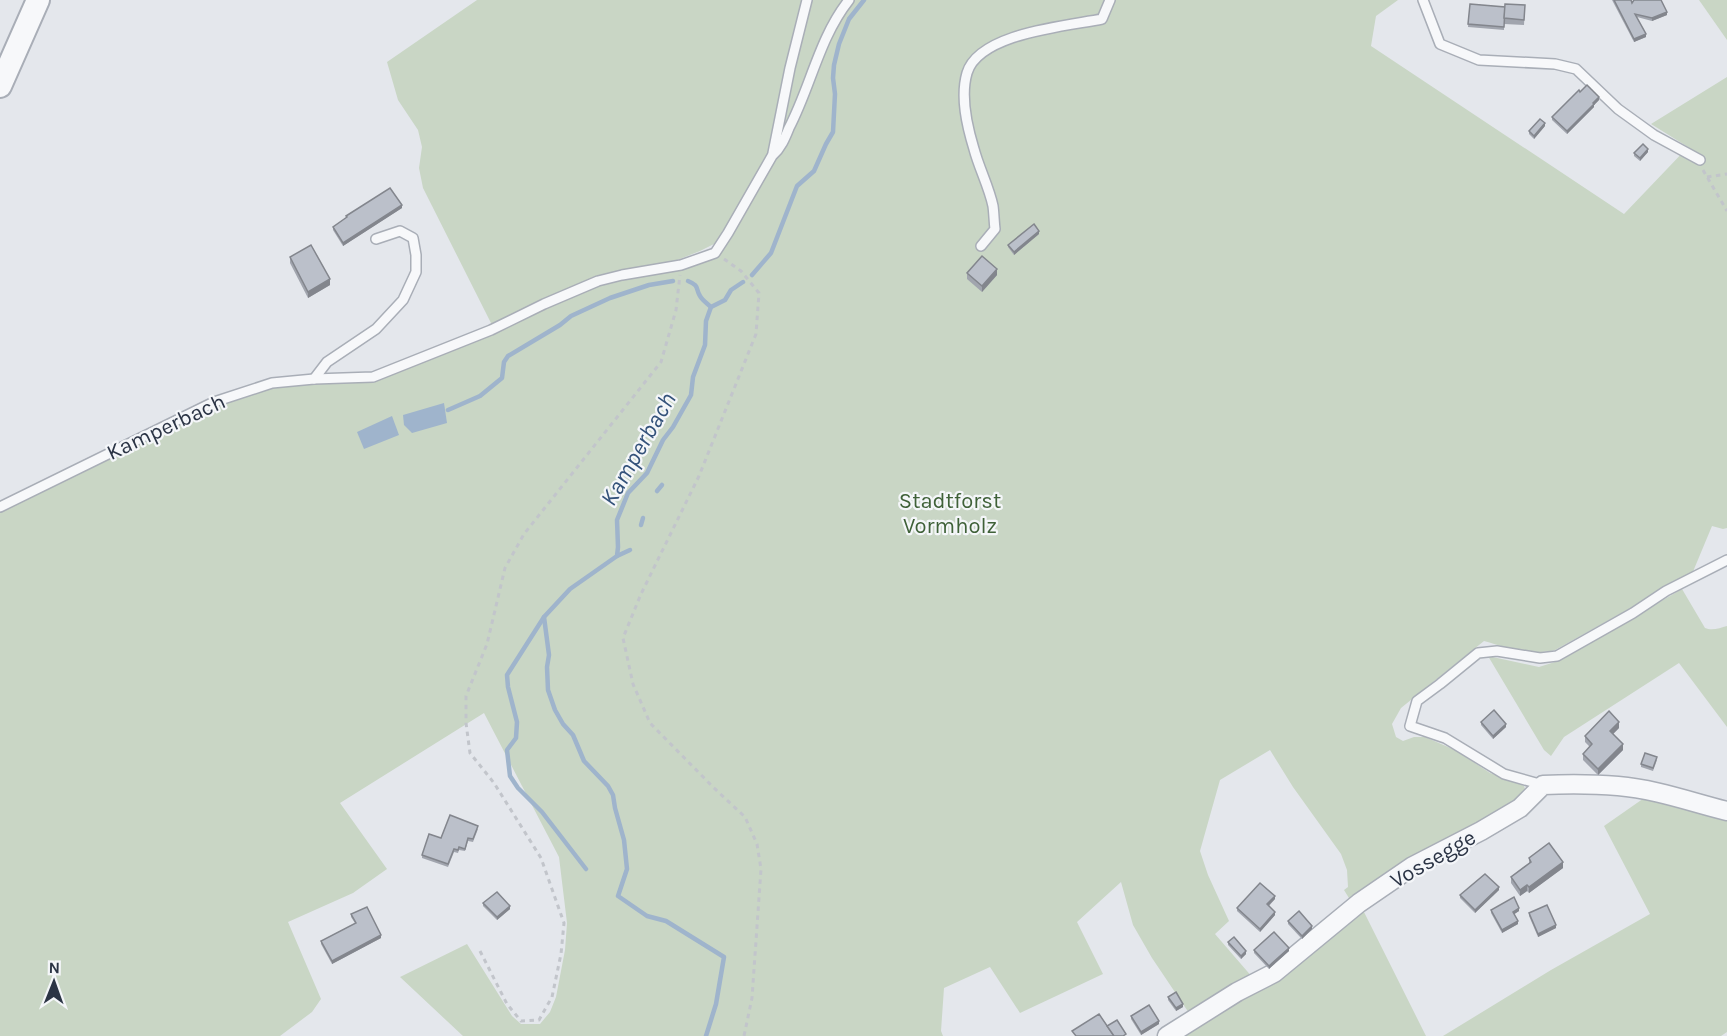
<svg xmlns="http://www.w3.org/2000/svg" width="1727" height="1036" font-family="Karla,sans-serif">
  <rect width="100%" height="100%" fill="#e4e7ec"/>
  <g fill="#c9d6c5">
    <path d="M477,0H1398L1376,16L1371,46L1624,214L1688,147L1651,124L1727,77V528L1723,529L1712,526L1692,574L1555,650C1530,656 1509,648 1484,641L1401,708L1392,724L1396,737L1403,741L1414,737H1425L1455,750L1490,773L1520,784L1524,786L1525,789L1521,801L1352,903L1344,890L1348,887L1347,870L1341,854L1293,787L1270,750L1220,780L1200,851L1208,875L1229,921L1215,934L1253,978L1191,1016L1152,958L1133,925L1121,882L1077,922L1103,974L1020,1013L990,967L944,988L941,1031L943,1036H463L400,977L467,944L512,1016L521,1024H540L550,1012L556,997L565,950L567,923L559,857L484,713L340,803L387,869L353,893L288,922L321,999L312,1012L280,1036H0V511L187,416L268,386L373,380L598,284L718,254L732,220L716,243L700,251L667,264L593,277L492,325L423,188L419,168L422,147L418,130L398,100L387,62Z"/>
    <polygon points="1699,0 1727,0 1727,40"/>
    <path d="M1682,589L1705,628C1712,631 1720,628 1727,626V727L1679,663L1564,737L1551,756L1544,750L1488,656L1539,667L1558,661Z"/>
    <polygon points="1647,796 1727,815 1727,1032 1721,1036 1443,1036 1551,970 1650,914 1604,826"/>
    <polygon points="1361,906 1426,1036 1176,1036"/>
  </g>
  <g fill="#9fb4cc">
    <polygon points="444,403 447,423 412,433 404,425 403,415"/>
    <polygon points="392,416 399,435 364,449 357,432"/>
  </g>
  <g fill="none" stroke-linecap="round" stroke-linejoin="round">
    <g stroke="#9fb4cc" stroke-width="4.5">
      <polyline points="752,275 771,253 797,186 814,171 826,144 833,132 835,94 833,78 834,65 839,44 849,19 864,0"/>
      <path d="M688,281C700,286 695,288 700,296C702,300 708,304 711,307"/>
      <polyline points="448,410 480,396 502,378 504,362 508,356 560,325 571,316 610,298 649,285 673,281"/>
      <polyline points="657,491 662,485"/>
      <polyline points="641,525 643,518"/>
      <polyline points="617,556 630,550"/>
      <polyline points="544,617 507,675 508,687 517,722 516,738 507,750 510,776 518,788 542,812 586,869"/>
      <polyline points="706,1036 716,1004 724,957 666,921 647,916 618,896 627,869 624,840 615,808 613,795 608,786 584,761 573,735 563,724 555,710 548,690 547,667 549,655 544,617 570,589 617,556 618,547 617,520 628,493 647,473 663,440 673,427 691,395 693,377 705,345 706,321 711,307 725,300 731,290 743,282"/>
    </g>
    <g stroke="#a9aeb7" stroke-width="12">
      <g id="service">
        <polyline points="1423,0 1440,44 1479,60 1555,64 1576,69 1618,109 1654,135 1700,160"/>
        <polyline points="773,153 790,68 807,0"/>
        <path d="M981,246L995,229C994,221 994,213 993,206C989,187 979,168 974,149C967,126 960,97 967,73C979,33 1067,26 1102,19L1110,0"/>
        <polyline points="314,379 327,362 376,329 403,300 416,272 416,255 413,238 400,231 376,239"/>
        <path d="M0,507L214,402L272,383L314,379L373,377L491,330L544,304L598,281L622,275L681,265L715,253L728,233L772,156C781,148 785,138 789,128C811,86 819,38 849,0"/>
        <polyline points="1543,785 1504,774 1445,738 1410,726 1417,701 1440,684 1478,653 1497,651 1540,658 1557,656 1633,613 1666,591 1727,560"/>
      </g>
    </g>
    <g stroke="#a9aeb7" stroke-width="21">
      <path id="minor" d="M1167,1036L1237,992L1274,973L1359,903L1413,866L1481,831L1520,808L1543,785C1568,784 1593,784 1618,786C1655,789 1691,802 1727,811"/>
    </g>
    <g stroke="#a9aeb7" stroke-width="26">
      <polyline id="tertiary" points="0,86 38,0"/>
    </g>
    <g stroke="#c2c5cb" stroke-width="3" stroke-dasharray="4.5 4.5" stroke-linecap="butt">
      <polyline points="1703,170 1727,211"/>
      <polyline points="1707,177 1727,174"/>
      <polyline points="724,259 741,271 759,293 756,334 699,476 641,594 623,638 633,684 650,723 713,787 745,817 757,844 761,869 752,998 744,1036"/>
      <polyline points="480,951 507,1004 521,1021 539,1020 552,997 561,954 564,923 541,858 494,783 470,753 466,723 466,696 487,644 505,568 524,534 661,362 676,310 680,275"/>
    </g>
    <use href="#service" stroke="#f7f8fa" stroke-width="9"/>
    <use href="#minor" stroke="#f7f8fa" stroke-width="18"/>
    <use href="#tertiary" stroke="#f7f8fa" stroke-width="22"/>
  </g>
  <g fill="#a1a5ae">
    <polygon points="1612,0 1631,0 1632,3 1667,15 1652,21 1637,17 1646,37 1634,42"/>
    <polygon points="1470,4 1505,7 1525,5 1524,25 1504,24 1504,23 1504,30 1468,27"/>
    <polygon points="1580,92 1599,100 1594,105 1594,107 1567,134 1552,120 1552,117"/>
    <polygon points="1545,126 1534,139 1529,134 1529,131"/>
    <polygon points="1648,152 1640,161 1634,156 1634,153"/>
    <polygon points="402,208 343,246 333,230 333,227 346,218 346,216"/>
    <polygon points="1039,234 1014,255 1008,247 1008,245"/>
    <polygon points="290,257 330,285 308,298 290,263"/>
    <polygon points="967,273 997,275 982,292 967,279"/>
    <polygon points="1481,722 1506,727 1493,739 1481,725"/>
    <polygon points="1619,728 1613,734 1623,750 1598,775 1583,760 1583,754 1590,747 1585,742 1585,736"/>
    <polygon points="1657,760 1653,771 1641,767 1641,764"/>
    <polygon points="478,829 473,842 468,841 465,851 459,850 458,853 454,852 448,867 422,858 422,855 441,838"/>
    <polygon points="1529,858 1563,868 1529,893 1527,891 1520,896 1511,883 1511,877 1529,863"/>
    <polygon points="1499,890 1475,913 1460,898 1460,895"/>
    <polygon points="1275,899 1269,906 1275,915 1260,932 1237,911 1237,908"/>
    <polygon points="483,903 510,909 497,920 483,906"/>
    <polygon points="1491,910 1519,911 1514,914 1518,924 1502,933 1491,913"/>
    <polygon points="1529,913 1556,928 1538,937 1529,916"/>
    <polygon points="351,914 381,938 332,964 321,944 321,941 355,923 351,917"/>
    <polygon points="1288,921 1312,929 1302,939 1288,924"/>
    <polygon points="1228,942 1246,954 1241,959 1228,945"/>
    <polygon points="1254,950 1289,951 1269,969 1254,953"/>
    <polygon points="1168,997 1183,1007 1176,1011 1168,1000"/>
    <polygon points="1131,1016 1159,1024 1141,1035 1131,1019"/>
  </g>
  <g fill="#83868d">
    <polygon points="1667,12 1667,15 1652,21 1652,18"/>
    <polygon points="1646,34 1646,37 1634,42 1634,39"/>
    <polygon points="1599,97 1599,100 1594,105 1594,107 1567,134 1567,131"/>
    <polygon points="1545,123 1545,126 1534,139 1534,136"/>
    <polygon points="1648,149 1648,152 1640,161 1640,158"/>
    <polygon points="402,205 402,208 343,246 343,243"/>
    <polygon points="1039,231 1039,234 1014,255 1014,252"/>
    <polygon points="997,269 997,275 982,292 982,286"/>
    <polygon points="330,279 330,285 308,298 308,292"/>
    <polygon points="1619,722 1619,728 1610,737 1610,731"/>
    <polygon points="1506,724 1506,727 1493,739 1493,736"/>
    <polygon points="1623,744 1623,750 1598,775 1598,769"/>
    <polygon points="1563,862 1563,868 1529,893 1529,887"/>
    <polygon points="1527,885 1527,891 1520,896 1520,890"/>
    <polygon points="1499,887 1499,890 1475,913 1475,910"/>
    <polygon points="1275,896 1275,899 1267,907 1267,904"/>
    <polygon points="510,906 510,909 497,920 497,917"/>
    <polygon points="1519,908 1519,911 1513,915 1513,912"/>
    <polygon points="1275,912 1275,915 1260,932 1260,929"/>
    <polygon points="1518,921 1518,924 1502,933 1502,930"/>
    <polygon points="1556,925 1556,928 1538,937 1538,934"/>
    <polygon points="1312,926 1312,929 1302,939 1302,936"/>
    <polygon points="381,935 381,938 332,964 332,961"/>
    <polygon points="1289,948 1289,951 1269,969 1269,966"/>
    <polygon points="1246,951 1246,954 1241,959 1241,956"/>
    <polygon points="1183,1004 1183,1007 1176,1011 1176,1008"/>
    <polygon points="1159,1021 1159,1024 1141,1035 1141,1032"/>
  </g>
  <g fill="#bbc0ca" stroke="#83868d" stroke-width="1.5">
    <polygon points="1614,0 1631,0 1632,3 1634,0 1661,0 1667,12 1652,18 1635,14 1646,34 1634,39"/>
    <polygon points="1470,4 1505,7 1504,27 1468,24"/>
    <polygon points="1505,4 1525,5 1524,20 1504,18"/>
    <polygon points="1587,85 1599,97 1593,103 1594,104 1567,131 1552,117 1579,90 1580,92"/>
    <polygon points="1540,119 1545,123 1534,136 1529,131"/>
    <polygon points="1643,144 1648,149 1640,158 1634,153"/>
    <polygon points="390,188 402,205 343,243 333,227 347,217 346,216"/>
    <polygon points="1034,224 1039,231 1014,252 1008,245"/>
    <polygon points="311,245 330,279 308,292 290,257"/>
    <polygon points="982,256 997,269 982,286 967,273"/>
    <polygon points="1494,710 1506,724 1493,736 1481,722"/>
    <polygon points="1609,711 1619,722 1610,731 1623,744 1598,769 1583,754 1592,744 1585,736"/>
    <polygon points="1645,753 1657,757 1653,768 1641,764"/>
    <polygon points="450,815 478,826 473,839 468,838 465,849 459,847 458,850 454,849 448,864 422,855 429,834 441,838"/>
    <polygon points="1549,843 1563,862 1529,887 1527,885 1520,890 1511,877 1531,862 1529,858"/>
    <polygon points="1485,874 1499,887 1475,910 1460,895"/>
    <polygon points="1260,883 1275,896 1267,904 1275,912 1260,929 1237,908"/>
    <polygon points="497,892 510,906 497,917 483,903"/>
    <polygon points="1514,897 1519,908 1513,912 1518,921 1502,930 1491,910"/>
    <polygon points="1547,905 1556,925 1538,934 1529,913"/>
    <polygon points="367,907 381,935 332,961 321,941 356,923 351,914"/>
    <polygon points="1299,911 1312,926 1302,936 1288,921"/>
    <polygon points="1274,932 1289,948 1269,966 1254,950"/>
    <polygon points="1234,937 1246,951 1241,956 1228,942"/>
    <polygon points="1176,992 1183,1004 1176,1008 1168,997"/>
    <polygon points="1149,1005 1159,1021 1141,1032 1131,1016"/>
    <polygon points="1099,1014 1114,1036 1076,1036 1072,1031"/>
    <polygon points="1117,1020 1126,1034 1123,1036 1114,1036 1107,1026"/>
  </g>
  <g text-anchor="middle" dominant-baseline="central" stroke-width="4.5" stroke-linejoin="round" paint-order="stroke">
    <g font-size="22" fill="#2b3445" stroke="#f4f6f9">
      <text transform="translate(166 427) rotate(-25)">Kamperbach</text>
      <text transform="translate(1433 859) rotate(-30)">Vossegge</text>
    </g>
    <g font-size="22" fill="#3f6138" stroke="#f4f6f9">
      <text x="950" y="501">Stadtforst<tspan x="950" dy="25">Vormholz</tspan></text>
    </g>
    <g font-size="24" font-style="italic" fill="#34527a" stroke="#f4f6f9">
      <text transform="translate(638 449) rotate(-60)">Kamperbach</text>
    </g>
  </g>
  <g transform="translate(54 982) rotate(1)" stroke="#f4f6f9" stroke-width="4.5" paint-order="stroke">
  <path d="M0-4.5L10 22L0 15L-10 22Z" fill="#2b3445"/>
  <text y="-9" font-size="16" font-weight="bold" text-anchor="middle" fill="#2b3445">N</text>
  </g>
</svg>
